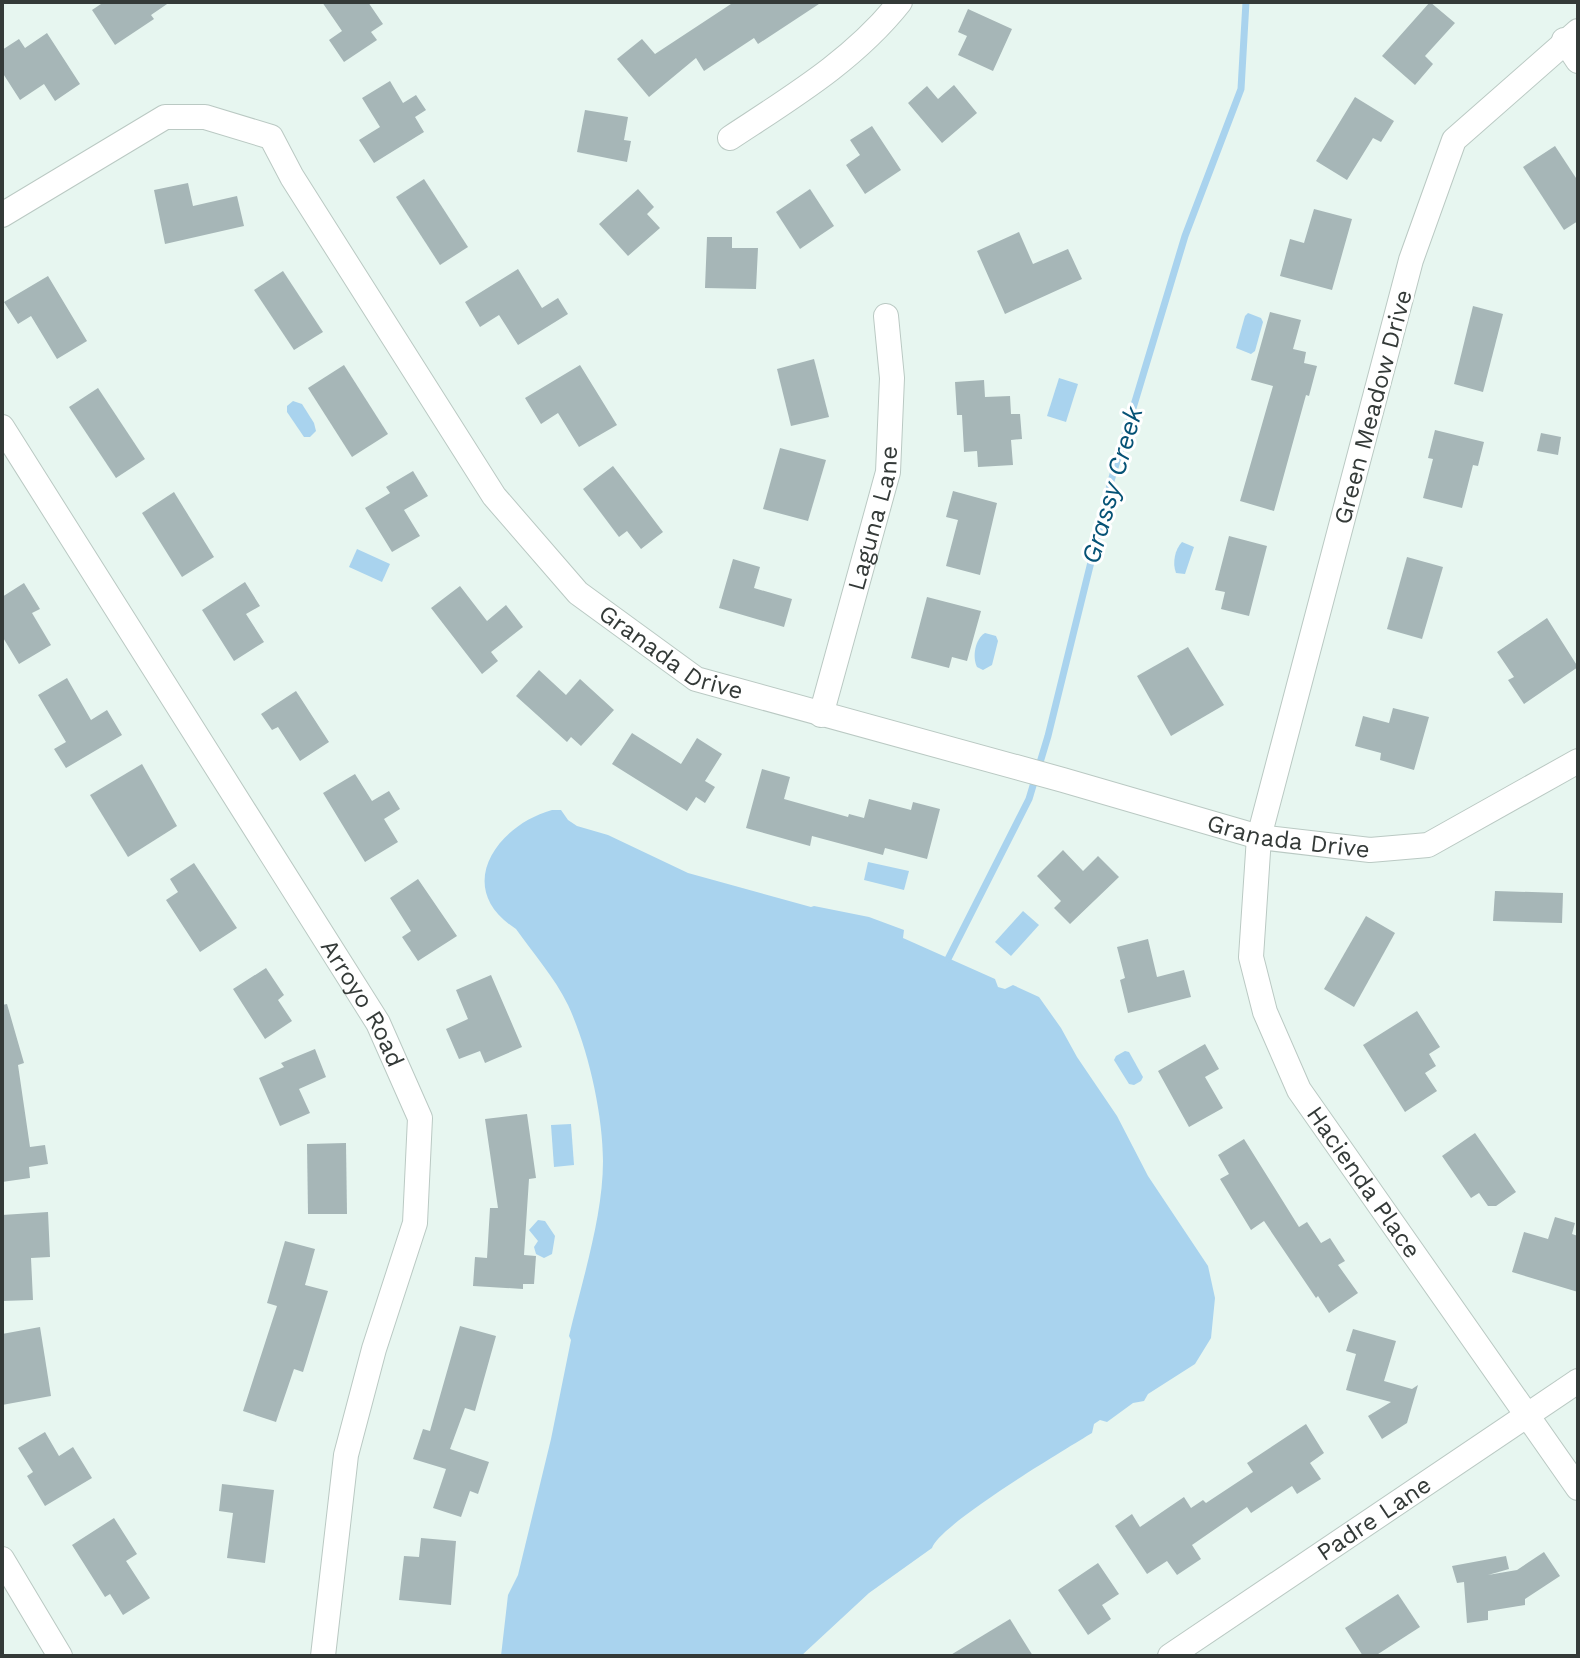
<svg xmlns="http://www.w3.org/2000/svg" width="1580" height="1658" font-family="'Work Sans',sans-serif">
  <rect width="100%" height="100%" fill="#e7f6f0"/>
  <g fill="#a9d3ee">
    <polygon points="1248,313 1261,318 1263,322 1255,351 1251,354 1236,348 1245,316"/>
    <polygon points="1059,378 1078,384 1066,422 1047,416"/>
    <polygon points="293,401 302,404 314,423 316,431 310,437 304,437 287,412 287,406"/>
    <path d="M1182,542L1194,547L1185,574L1176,573C1172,563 1175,549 1182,542Z"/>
    <polygon points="357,549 390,564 382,582 349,567"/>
    <path d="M985,633L996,636L998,641L992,665L983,670L977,667C972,657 975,639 985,633Z"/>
    <path d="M552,810H561L568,820L577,826L608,835L688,873L811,907L814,906L869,917L904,930L903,938L995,979L998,987L1005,989L1013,985L1039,997L1061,1028L1077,1057L1117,1116L1148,1176L1208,1266L1215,1298L1211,1338L1195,1364L1148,1394L1144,1401L1133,1403L1107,1422L1100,1420L1094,1424L1092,1433C1064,1450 940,1524 932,1548L869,1593L801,1656H501L508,1595L518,1575L551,1439L571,1340L569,1336C582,1281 603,1217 603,1161C603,1114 588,1048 568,1005C555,978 533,953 516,929C453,889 495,826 552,810Z"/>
    <polygon points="868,862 909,871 904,890 864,880"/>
    <polygon points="1023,911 1039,925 1011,956 995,942"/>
    <polygon points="1125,1051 1129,1052 1143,1077 1141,1081 1134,1085 1129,1084 1114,1060 1116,1056"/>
    <polygon points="571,1124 574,1165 554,1167 551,1125"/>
    <polygon points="538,1220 545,1221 555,1236 552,1254 544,1258 536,1254 534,1247 538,1241 529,1230"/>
  </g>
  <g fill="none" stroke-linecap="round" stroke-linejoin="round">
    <polyline stroke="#a9d3ee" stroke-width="7" points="948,959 1029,799 1048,736 1111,481 1185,236 1241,89 1246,2"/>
  </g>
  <g fill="#a6b6b7">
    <polygon points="104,2 170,2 151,15 154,19 115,45 92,10"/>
    <polygon points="322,2 368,2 383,24 371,32 377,40 344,62 329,40 342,31"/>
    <polygon points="734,2 822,2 758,44 754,38 704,71 696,58 649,97 617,59 642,39 655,54"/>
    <polygon points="1430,2 1455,23 1425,56 1433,64 1415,85 1382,56"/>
    <polygon points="968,9 1012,29 993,71 958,55 967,36 958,32"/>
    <polygon points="47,33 80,84 55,101 44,84 20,100 2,72 2,50 19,39 25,48"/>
    <polygon points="390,81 403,103 416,95 426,110 415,117 424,132 374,163 359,140 380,127 362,98"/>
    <polygon points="954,85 977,113 942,143 908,103 927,86 938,99"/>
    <polygon points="1355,97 1394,121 1381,142 1373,138 1347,180 1316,161"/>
    <polygon points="585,110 628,117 624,140 631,141 627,162 577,152"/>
    <polygon points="872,126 901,170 865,194 846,165 860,155 850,140"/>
    <polygon points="1555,146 1578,181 1578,221 1564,230 1523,167"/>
    <polygon points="424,179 468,247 440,265 396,197"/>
    <polygon points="188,183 193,206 237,196 244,226 165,244 154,190"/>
    <polygon points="638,189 654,207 647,214 660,228 628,256 599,224"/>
    <polygon points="810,189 834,226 800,249 776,212"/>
    <polygon points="1314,209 1352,219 1332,290 1280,276 1290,239 1304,243"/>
    <polygon points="1019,232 1033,264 1068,249 1082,279 1005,314 977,251"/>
    <polygon points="707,237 732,237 732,248 758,248 756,289 705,288"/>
    <polygon points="518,269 542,308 558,298 568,314 518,345 499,315 480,327 465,302"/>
    <polygon points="283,271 323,332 294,350 254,290"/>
    <polygon points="48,276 87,341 57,359 31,316 18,324 4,302"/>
    <polygon points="1473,306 1503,314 1483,392 1454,384"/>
    <polygon points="1270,312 1301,320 1293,349 1306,352 1304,363 1317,366 1309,396 1306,395 1274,511 1240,501 1273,386 1251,380"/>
    <polygon points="814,359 829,417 791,426 777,369"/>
    <polygon points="344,365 388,434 352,457 308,388"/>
    <polygon points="580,365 617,425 579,447 558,413 541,424 525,398"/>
    <polygon points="984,380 985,397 1010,396 1011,414 1020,414 1022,439 1011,440 1013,465 978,467 977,451 964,452 962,415 957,415 955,382"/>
    <polygon points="98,388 145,459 116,478 69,407"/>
    <polygon points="1435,430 1484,442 1478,466 1473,465 1462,508 1423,498 1433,459 1428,458"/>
    <polygon points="1541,433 1561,437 1558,455 1537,451"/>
    <polygon points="780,448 826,460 808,521 763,509"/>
    <polygon points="613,466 663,532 641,549 627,531 619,537 583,489"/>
    <polygon points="413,471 428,496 404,510 420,536 392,552 365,508 390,493 386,487"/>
    <polygon points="953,491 997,503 980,575 946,566 958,520 946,517"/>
    <polygon points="174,492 214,557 182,577 142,513"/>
    <polygon points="1229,536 1267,546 1249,616 1221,609 1225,592 1215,590"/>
    <polygon points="1407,557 1443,567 1422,639 1387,629"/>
    <polygon points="733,559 760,567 754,588 792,599 784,627 719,608"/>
    <polygon points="245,582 260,606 246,614 264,642 234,661 202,610"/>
    <polygon points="24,583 40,609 32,613 51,645 19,664 2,636 2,597"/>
    <polygon points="460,586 487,621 506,605 523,627 491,652 498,661 482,674 431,608"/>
    <polygon points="927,597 981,611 967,661 952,657 949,668 911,658"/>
    <polygon points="1547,618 1578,667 1524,704 1508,680 1514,677 1497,652"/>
    <polygon points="1188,647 1224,705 1171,736 1137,676"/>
    <polygon points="539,670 566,695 580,679 614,710 581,746 571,737 567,742 516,696"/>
    <polygon points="67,678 91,720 107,710 122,735 66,768 54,749 66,742 38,695"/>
    <polygon points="296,691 329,742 300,761 278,727 272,730 261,714"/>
    <polygon points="1393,708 1429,717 1414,770 1380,760 1381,753 1355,746 1363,716 1389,723"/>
    <polygon points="632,733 681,764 697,738 722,754 705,781 715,787 705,803 696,797 687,811 612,764"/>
    <polygon points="142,764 177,826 128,857 90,795"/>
    <polygon points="762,769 790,777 784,799 848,817 849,814 864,818 869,799 911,810 913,802 940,809 927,859 885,848 883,855 812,836 810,846 746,828"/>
    <polygon points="355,774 372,801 389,791 400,809 384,819 398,842 365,862 323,793"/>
    <polygon points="1063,850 1083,871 1098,856 1119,877 1070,924 1054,908 1061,901 1037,876"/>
    <polygon points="194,863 237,928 200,952 166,900 178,892 170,879"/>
    <polygon points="418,879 457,936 418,961 402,937 411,931 390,898"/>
    <polygon points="1495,891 1563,893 1562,923 1493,921"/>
    <polygon points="1366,916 1395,933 1354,1007 1324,989"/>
    <polygon points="1148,939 1157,977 1184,970 1191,997 1128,1013 1120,980 1125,978 1117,947"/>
    <polygon points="266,968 284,995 278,1000 292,1021 265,1039 233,989"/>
    <polygon points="491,975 522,1047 485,1063 480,1051 459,1059 446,1029 468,1019 456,990"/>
    <polygon points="7,1004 24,1063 18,1065 30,1147 45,1145 48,1164 29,1167 30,1178 2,1182 2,1005"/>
    <polygon points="1417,1011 1440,1047 1429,1054 1436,1066 1425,1073 1437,1091 1405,1112 1363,1045"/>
    <polygon points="1205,1044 1219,1069 1205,1077 1223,1108 1189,1127 1158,1071"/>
    <polygon points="315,1049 326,1077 299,1089 310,1113 280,1126 259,1078 284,1067 281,1063"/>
    <polygon points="527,1114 536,1178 529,1179 524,1255 536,1256 534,1284 523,1284 523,1289 473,1286 475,1257 487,1258 490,1208 498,1208 485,1119"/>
    <polygon points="1475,1133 1516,1192 1496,1206 1488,1206 1479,1193 1471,1198 1442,1156"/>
    <polygon points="1244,1139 1299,1227 1307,1222 1321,1243 1330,1238 1345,1261 1338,1265 1358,1293 1329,1313 1318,1296 1316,1298 1264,1221 1251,1230 1220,1179 1229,1174 1218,1155"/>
    <polygon points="346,1143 347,1214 308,1214 307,1144"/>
    <polygon points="48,1212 50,1257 31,1258 33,1300 2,1301 2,1215"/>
    <polygon points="1555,1217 1575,1223 1572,1234 1578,1236 1578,1292 1512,1272 1524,1232 1548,1239"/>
    <polygon points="285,1241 315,1249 305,1285 328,1291 303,1372 294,1369 276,1422 243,1411 277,1306 267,1303"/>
    <polygon points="460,1326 496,1336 475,1411 465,1408 450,1449 489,1462 478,1494 470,1491 461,1517 433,1508 446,1469 413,1459 423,1429 430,1431"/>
    <polygon points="40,1327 51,1396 2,1405 2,1334"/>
    <polygon points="1353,1329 1396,1341 1384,1381 1412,1389 1418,1385 1407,1423 1382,1439 1368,1416 1391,1402 1346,1390 1356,1354 1346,1351"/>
    <polygon points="1306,1424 1324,1453 1310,1463 1321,1479 1297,1494 1292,1486 1251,1513 1247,1507 1192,1545 1201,1559 1177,1575 1167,1561 1147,1574 1115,1526 1132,1514 1140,1527 1184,1497 1191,1508 1203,1500 1206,1503 1253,1472 1247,1463"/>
    <polygon points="45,1432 59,1456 73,1447 92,1478 45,1506 27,1476 33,1472 18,1448"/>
    <polygon points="222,1484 274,1490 265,1563 227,1558 233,1513 219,1511"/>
    <polygon points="114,1518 137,1554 126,1561 150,1598 123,1615 110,1594 105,1597 72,1545"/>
    <polygon points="421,1538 456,1541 451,1605 399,1600 404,1556 419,1557"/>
    <polygon points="1544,1552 1560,1576 1525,1599 1525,1605 1488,1611 1488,1620 1467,1623 1464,1582 1457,1583 1452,1566 1506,1556 1509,1569 1488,1575 1517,1570"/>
    <polygon points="1098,1563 1119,1594 1102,1605 1111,1619 1088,1635 1058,1590"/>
    <polygon points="1398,1594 1420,1627 1375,1656 1363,1656 1345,1628"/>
    <polygon points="1010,1619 1033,1656 949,1656"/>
  </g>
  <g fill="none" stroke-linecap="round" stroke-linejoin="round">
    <g stroke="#bac9c3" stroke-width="26">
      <g id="street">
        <path id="s1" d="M1578,31L1454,140L1411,260L1259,837L1251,957L1265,1012L1299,1090L1578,1488"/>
        <polyline points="1564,40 1578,61"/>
        <path d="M730,138C792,97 854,60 900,2"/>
        <path id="s2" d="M2,215L165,117H205L271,137L292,177L494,496L578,593L696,679L1063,780L1259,837L1370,850L1428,845L1578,761"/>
        <path id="s3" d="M2,427L378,1023L420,1118L415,1223L374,1349L346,1455L323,1656"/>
        <path id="s4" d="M821,715L888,472L892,378L886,316"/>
        <polyline points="2,1559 60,1656"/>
        <path id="s5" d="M1170,1656L1578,1381"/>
      </g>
    </g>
    <use href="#street" stroke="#fff" stroke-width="24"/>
  </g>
  <g text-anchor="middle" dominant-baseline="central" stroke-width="6" stroke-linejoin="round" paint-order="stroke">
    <g font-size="24" fill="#343a38" stroke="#fff">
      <text transform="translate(1373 407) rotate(-75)">Green Meadow Drive</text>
      <text stroke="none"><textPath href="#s4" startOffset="204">Laguna Lane</textPath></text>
      <text stroke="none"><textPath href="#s2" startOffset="962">Granada Drive</textPath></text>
      <text stroke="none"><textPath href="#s2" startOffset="1610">Granada Drive</textPath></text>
      <text stroke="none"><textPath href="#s3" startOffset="680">Arroyo Road</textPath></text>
      <text stroke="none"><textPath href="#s1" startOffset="1264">Hacienda Place</textPath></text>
      <text stroke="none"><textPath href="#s5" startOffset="246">Padre Lane</textPath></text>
    </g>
    <g font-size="26" font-style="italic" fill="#055275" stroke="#fff">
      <text transform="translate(1112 485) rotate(-74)">Grassy Creek</text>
    </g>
  </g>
  <rect width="1580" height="1658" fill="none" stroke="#343a38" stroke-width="8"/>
</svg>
